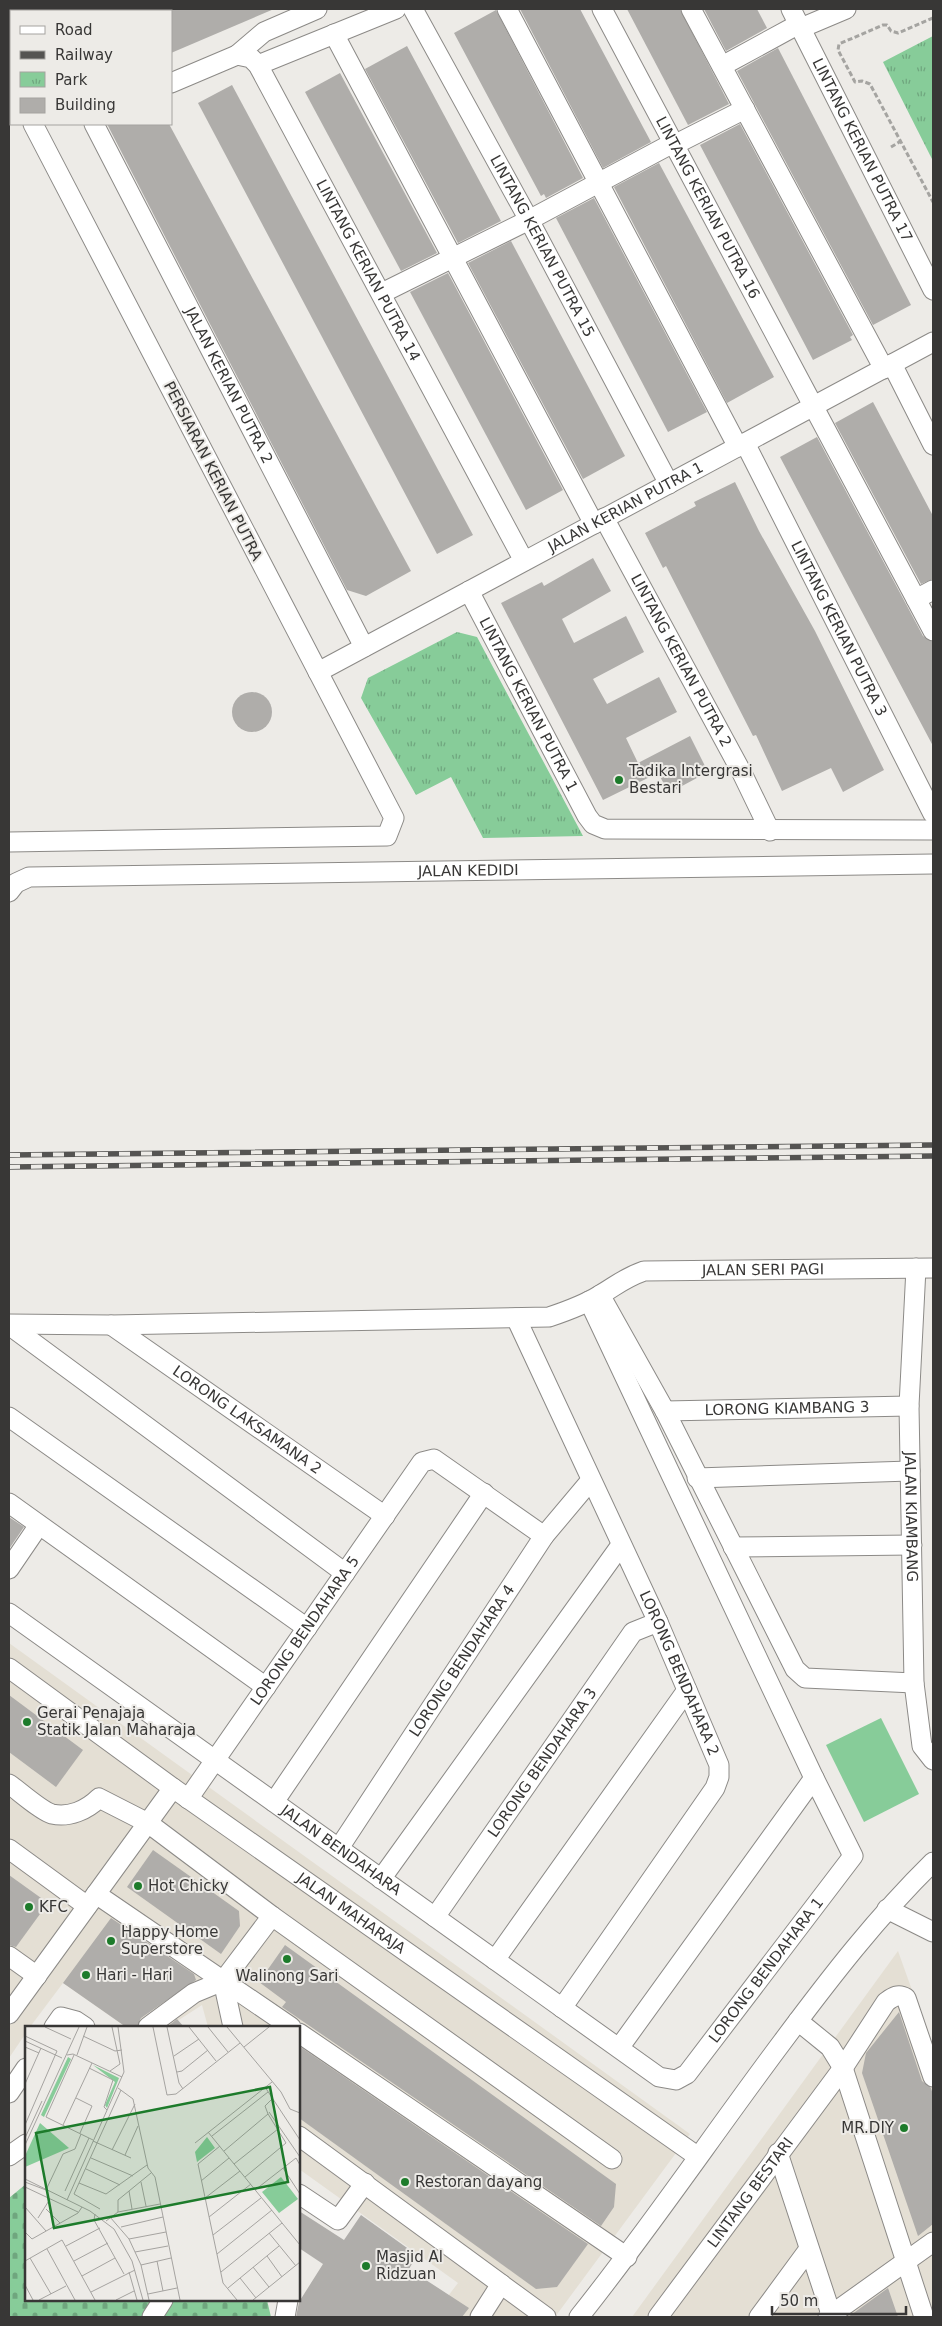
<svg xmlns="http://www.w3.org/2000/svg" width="942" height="2326" font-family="'DejaVu Sans',sans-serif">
  <defs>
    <pattern id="cemetery-stones" width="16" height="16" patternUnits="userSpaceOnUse" patternTransform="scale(1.25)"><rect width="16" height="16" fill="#87cc99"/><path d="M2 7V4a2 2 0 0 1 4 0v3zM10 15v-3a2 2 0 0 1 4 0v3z" fill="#6fa67e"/></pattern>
    <pattern id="park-tufts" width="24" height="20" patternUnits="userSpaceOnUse" patternTransform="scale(1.25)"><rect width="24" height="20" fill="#87cc99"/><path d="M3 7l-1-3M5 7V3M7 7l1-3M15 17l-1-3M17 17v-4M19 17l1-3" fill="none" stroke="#6fa67e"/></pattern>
  </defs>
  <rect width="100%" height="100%" fill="#edebe7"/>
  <g fill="#e4dfd4">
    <polygon points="9,1643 690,2134 555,2317 432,2317 458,2283 299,2169 299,2027 208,2027 202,2005 168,2027 126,2027 63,1983 30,2027 26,2027 26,2033 9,2058"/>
    <polygon points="898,1951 933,2049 933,2317 632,2317"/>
  </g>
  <polygon fill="#87cc99" points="881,1718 919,1794 864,1822 826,1745"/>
  <polygon fill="url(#cemetery-stones)" points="26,2184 26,2300 267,2300 271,2317 9,2317 9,2198"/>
  <g fill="url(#park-tufts)">
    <polygon points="933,36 933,161 883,62"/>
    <polygon points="457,632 477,637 583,836 483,838 451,777 416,795 361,698 368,678"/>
  </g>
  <g fill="#afadaa">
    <polygon points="171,9 274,9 171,53"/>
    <polygon points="520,9 580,9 651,142 603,168"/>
    <polygon points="627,9 680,9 729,104 688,125"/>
    <polygon points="704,9 757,9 767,28 726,51"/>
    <polygon points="496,10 583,178 546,198 544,194 541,196 454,33"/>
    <polygon points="407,46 501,221 458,243 365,69"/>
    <polygon points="778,48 911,305 873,325 737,71"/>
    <polygon points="340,73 437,253 401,271 305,92"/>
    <polygon points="232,85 473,535 437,554 198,103"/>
    <polygon points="107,124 169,124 411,571 366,596 347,590"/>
    <polygon points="740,124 853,335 850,337 852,340 813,360 700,145"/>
    <polygon points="659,163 774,377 727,403 614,187"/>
    <polygon points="594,198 707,412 668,432 556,218"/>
    <polygon points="511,241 625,456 583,479 468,263"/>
    <polygon points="448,273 563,490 526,510 410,292"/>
    <polygon points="873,402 933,516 933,579 921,584 835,423"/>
    <polygon points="817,437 923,636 933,642 933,746 780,457"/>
    <polygon points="735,482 759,531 815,631 884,770 843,792 831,768 782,791 756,735 753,736 666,566 663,568 645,533 696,506 694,502"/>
    <polygon points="593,558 611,591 562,619 574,643 626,616 644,652 593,679 607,704 659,677 677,712 626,738 638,763 690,736 708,772 669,793 658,773 603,800 501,603 542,582 544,586"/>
    <circle cx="252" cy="712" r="20"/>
    <polygon points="9,1517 24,1527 9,1549"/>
    <polygon points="9,1695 83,1750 56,1787 9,1752"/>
    <polygon points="153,1850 239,1911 240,1926 221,1954 127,1887"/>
    <polygon points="9,1875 48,1903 16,1947 9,1945"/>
    <polygon points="111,1918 194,1974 196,1980 141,2018 137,2027 126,2027 63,1983"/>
    <polygon points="285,1945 616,2184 614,2207 601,2226 282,2007 286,2002 259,1982"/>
    <polygon points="899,2012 922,2081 931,2088 933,2095 933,2224 918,2236 862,2073 866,2053"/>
    <polygon points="177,2019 184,2027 167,2027"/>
    <polygon points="299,2046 588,2244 557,2287 536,2289 299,2118"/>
    <polygon points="299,2211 344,2240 361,2215 417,2255 409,2269 469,2308 462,2317 296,2317 299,2302 323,2264 299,2248"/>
    <polygon points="888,2288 898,2317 848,2317 855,2312"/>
  </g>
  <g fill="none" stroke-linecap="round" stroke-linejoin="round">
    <g stroke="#8c8a87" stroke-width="21">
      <g id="minor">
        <polyline points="120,9 122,11"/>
        <path id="s1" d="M413,9L529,220L669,484"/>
        <polyline points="507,9 738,447"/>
        <path id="s2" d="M602,9L933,631"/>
        <polyline points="691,9 884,369"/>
        <path id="s3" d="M791,9L933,290"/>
        <polyline points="76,11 82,9"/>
        <polyline points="801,28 846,9"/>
        <polyline points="334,34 594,524"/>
        <polyline points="9,39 11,38"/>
        <polyline points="237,55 264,32 317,9"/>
        <polyline points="258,65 396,9"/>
        <polyline points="722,66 799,24"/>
        <polyline points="9,78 11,83"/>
        <path id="s4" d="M171,83L237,55L251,58L258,65L524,561"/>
        <path id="s5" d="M94,124L364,647"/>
        <polyline points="674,145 745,109"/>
        <polyline points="382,293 529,220 673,143"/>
        <polyline points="892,364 933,445"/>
        <path id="s6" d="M745,443L933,814"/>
        <path id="s7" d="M604,518L741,771L770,831"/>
        <path id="s8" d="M469,591L587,816L593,824L605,829L933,830"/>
        <polyline points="916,599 933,590"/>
        <path id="s9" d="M318,672L933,342"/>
        <polyline points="9,842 387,836 394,818 33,124"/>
        <path id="s10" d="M9,892L16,883L29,877L933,864"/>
        <path id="s11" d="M916,1268L909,1406L914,1683L922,1746L933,1760"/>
        <polyline points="600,1295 665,1411 795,1669 805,1678 914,1683"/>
        <polyline points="589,1301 814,1778"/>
        <path id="s12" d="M516,1318L658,1622L719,1765V1777L715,1788L562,2008"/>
        <path id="s13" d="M9,1324L111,1325L549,1317C567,1311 584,1305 600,1295C617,1285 624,1278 644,1271L933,1268"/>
        <polyline points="9,1325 345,1573"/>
        <path id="s14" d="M111,1325L385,1516"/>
        <path id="s15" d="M665,1411L909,1406"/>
        <polyline points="9,1417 307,1628"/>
        <polyline points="697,1478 910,1471"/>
        <polyline points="9,1503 266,1687"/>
        <polyline points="733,1547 912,1545"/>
        <polyline points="9,1569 39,1525"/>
        <path id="s16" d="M9,1613L659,2077L676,2080L687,2074L853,1856L814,1778L619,2048"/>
        <path id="s17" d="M9,1668L173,1788L697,2156"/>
        <path d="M9,1784C19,1791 41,1811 52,1814C69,1818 87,1810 99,1798L148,1823L272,1916L612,2159"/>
        <path id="s18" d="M188,1799L422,1462L434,1459L544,1536"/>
        <polyline points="274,1802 484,1493"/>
        <path id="s19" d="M339,1848L544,1536L591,1480"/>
        <polyline points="9,1849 87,1906"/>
        <polyline points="381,1879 621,1545"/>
        <polyline points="96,1894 291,2027"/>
        <polyline points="887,1909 933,1932"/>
        <path id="s20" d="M435,1917L633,1632L658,1622"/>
        <polyline points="9,1956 37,1976"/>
        <polyline points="495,1960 687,1690"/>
        <polyline points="223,1981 233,2027"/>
        <polyline points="9,2014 173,1788"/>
        <polyline points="798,2021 830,2047 843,2068 924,2317"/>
        <polyline points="54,2027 61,2017 76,2021 85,2027"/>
        <polyline points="148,2027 194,1993 223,1981 272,1916"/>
        <polyline points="299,2033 627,2257"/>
        <polyline points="9,2093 26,2068"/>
        <polyline points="299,2136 546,2317"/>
        <polyline points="778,2153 832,2317"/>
        <polyline points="9,2156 26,2144"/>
        <polyline points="299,2194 338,2220 365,2183"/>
        <polyline points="152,2317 163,2300"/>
        <polyline points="285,2317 288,2300"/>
        <polyline points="480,2317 501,2284"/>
        <path d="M579,2317C650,2228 714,2133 783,2041C830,1978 877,1917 933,1862"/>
        <path id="s21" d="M658,2317L843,2068L886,2002C893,1997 898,1993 906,1998L933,2077"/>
        <polyline points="759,2317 809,2249"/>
        <polyline points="828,2317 933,2242"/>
      </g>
    </g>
    <g stroke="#a5a4a1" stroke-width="3" stroke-dasharray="5 2.5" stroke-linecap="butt">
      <polyline points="933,18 898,33 891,31 887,25 883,25 839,44 838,50 855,82 862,81 870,84 933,202"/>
      <polyline points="891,147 901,141"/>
    </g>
    <use href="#minor" stroke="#fff" stroke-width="19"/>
    <g stroke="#555452" stroke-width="5.5">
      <g id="rail">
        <polyline points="9,1155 933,1145"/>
        <polyline points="9,1167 933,1156"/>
      </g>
    </g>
    <use href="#rail" stroke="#edebe7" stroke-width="4" stroke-dasharray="11" stroke-linecap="butt"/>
  </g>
  <g fill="#1d7b2b" stroke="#edebe7" stroke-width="2">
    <circle cx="619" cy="780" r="5"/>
    <circle cx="27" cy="1722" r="5"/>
    <circle cx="138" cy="1886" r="5"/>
    <circle cx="29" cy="1907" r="5"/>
    <circle cx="111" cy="1941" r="5"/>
    <circle cx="287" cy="1959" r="5"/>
    <circle cx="86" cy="1975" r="5"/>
    <circle cx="904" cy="2128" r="5"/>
    <circle cx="405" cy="2182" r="5"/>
    <circle cx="366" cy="2266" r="5"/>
  </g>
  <g text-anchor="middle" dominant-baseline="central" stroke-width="4" stroke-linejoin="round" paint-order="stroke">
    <g font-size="15" fill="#383736" stroke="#edebe7">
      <text stroke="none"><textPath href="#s3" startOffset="158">LINTANG KERIAN PUTRA 17</textPath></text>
      <text stroke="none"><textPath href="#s2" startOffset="225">LINTANG KERIAN PUTRA 16</textPath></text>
      <text stroke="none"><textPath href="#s1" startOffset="270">LINTANG KERIAN PUTRA 15</textPath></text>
      <text stroke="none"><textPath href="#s4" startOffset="329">LINTANG KERIAN PUTRA 14</textPath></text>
      <text stroke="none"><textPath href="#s5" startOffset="294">JALAN KERIAN PUTRA 2</textPath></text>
      <text transform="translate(213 471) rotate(63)">PERSIARAN KERIAN PUTRA</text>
      <text stroke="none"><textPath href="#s9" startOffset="349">JALAN KERIAN PUTRA 1</textPath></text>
      <text stroke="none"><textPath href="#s6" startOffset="208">LINTANG KERIAN PUTRA 3</textPath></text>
      <text stroke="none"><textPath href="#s7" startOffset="162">LINTANG KERIAN PUTRA 2</textPath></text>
      <text stroke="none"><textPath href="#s8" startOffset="128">LINTANG KERIAN PUTRA 1</textPath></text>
      <text stroke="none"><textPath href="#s10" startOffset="465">JALAN KEDIDI</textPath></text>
      <text stroke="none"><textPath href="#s13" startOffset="765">JALAN SERI PAGI</textPath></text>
      <text stroke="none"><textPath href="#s15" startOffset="122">LORONG KIAMBANG 3</textPath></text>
      <text stroke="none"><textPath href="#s14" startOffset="166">LORONG LAKSAMANA 2</textPath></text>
      <text stroke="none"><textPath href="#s11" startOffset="249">JALAN KIAMBANG</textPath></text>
      <text stroke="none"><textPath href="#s18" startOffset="205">LORONG BENDAHARA 5</textPath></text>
      <text stroke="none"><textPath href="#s19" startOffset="224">LORONG BENDAHARA 4</textPath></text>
      <text stroke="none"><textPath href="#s12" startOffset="391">LORONG BENDAHARA 2</textPath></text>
      <text stroke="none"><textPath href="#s20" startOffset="188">LORONG BENDAHARA 3</textPath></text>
      <text stroke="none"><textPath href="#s16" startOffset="408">JALAN BENDAHARA</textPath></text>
      <text stroke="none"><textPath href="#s17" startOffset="421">JALAN MAHARAJA</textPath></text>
      <text stroke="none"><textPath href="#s16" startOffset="959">LORONG BENDAHARA 1</textPath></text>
      <text stroke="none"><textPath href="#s21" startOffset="155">LINTANG BESTARI</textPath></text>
    </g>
    <g font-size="15" fill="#383736" stroke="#edebe7" text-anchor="start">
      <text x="629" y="771">Tadika Intergrasi<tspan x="629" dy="17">Bestari</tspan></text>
      <text x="37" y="1713">Gerai Penajaja<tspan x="37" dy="17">Statik Jalan Maharaja</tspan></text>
      <text x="148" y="1886">Hot Chicky</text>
      <text x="39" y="1907">KFC</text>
      <text x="121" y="1932">Happy Home<tspan x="121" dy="17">Superstore</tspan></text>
      <text x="96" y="1975">Hari - Hari</text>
      <text x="287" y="1976" text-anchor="middle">Walinong Sari</text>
      <text x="894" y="2128" text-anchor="end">MR.DIY</text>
      <text x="415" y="2182">Restoran dayang</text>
      <text x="376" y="2257">Masjid Al<tspan x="376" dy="17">Ridzuan</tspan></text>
    </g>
  </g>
  <g transform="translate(25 2026)">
    <rect width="275" height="275" fill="#edebe7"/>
    <path d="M68,39L94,52L82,82L80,79L90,56Z" fill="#87cc99"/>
    <path d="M15,97L44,122L0,141V130Z" fill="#87cc99"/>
    <path d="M182,111L190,122L172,136L170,126ZM256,151L273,173L254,187L237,166Z" fill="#87cc99"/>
    <path d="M43,31L46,33L19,91L16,89Z" fill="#87cc99"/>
    <path fill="none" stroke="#a5a3a0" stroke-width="1" d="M20,1L46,13M128,1L142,69L151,68L215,17M142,1L154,57L158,63M164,1L191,35M183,1L203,26M202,1L256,66L265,83L275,87M0,10L32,25L0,99M58,10L90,25L97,24M0,15L37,32M0,21L14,27M219,21L244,1M42,29L48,28L97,51M49,29L21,91L68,114M52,29L62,1M149,30L174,13M64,42L88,54L79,81L82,84M85,45L95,38L87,1M152,46L157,45L183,24M0,58L16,22M240,61L275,114M93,62L108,73L123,142L130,151L155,274M51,72L67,80L55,107M244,86L275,131M38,99L67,37M183,106L275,219M187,110L243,66M0,112L17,75M68,115L106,132M170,117L247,56M0,119L54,1M195,120L173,138L198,257L212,274M87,124L110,78M199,125L243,88L240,80L247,73M100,129L113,100M66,132L108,150M209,138L253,103M258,142L275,168M61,143L95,159M220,151L261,117L243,88M0,153L65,185L89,203L107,235L118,274M176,155L204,132M0,156L21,164M116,156L121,180M54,157L81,168L122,139M0,161L53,186M21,164L38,128L50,123L56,108M230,164L271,132L275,139M40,165L64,112M104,165L107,183M180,172L215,145M42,174L99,46L93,1M0,181L21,205M21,183L35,197M75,183L49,168L96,64M93,186V174L126,147M70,188L69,194L99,248M85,191L104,213L116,239L124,274M184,191L226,158M13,192L25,173M81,195L93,186L135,178M96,201L138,191M0,206L7,213L53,187L57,181M244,207L271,240M188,209L236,172M104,213L141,206M41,220L75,202M22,223L50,274M110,226L143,220M192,228L247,184M242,230L257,251M5,232L26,268M0,235L37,214L70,274M49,235L83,217M132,235L138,265M116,239L146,232M228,241L244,261M104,246L112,274M196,246L257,197M57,250L90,232M215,252L231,272M0,259L8,274M203,262L254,220M66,266L110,244M123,268L152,262M14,274L41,260M91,274L109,265M228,274L275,236"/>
    <path fill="#1d7b2b" fill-opacity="0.15" stroke="#1d7b2b" stroke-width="2.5" d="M245,61L263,156L29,202L11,107Z"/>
    <rect width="275" height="275" fill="none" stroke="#383736" stroke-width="2.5"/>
  </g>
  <rect width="942" height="2326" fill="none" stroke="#383736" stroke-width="20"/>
  <rect x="10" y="10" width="162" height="115" fill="#edebe7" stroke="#a5a3a0"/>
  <rect x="20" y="26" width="25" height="8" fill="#ffffff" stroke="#a5a3a0"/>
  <text x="55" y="35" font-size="15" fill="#383736">Road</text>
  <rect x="20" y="51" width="25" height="8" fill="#555452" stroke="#a5a3a0"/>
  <text x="55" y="60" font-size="15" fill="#383736">Railway</text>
  <rect x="20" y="72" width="25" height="15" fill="url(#park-tufts)" stroke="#a5a3a0"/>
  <text x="55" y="85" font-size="15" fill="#383736">Park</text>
  <rect x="20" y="98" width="25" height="15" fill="#afadaa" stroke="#a5a3a0"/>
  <text x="55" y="110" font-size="15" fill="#383736">Building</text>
  <path d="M772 2306v8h134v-8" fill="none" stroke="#383736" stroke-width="2.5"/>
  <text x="780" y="2306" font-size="15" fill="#383736" stroke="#edebe7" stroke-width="4" paint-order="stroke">50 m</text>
</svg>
